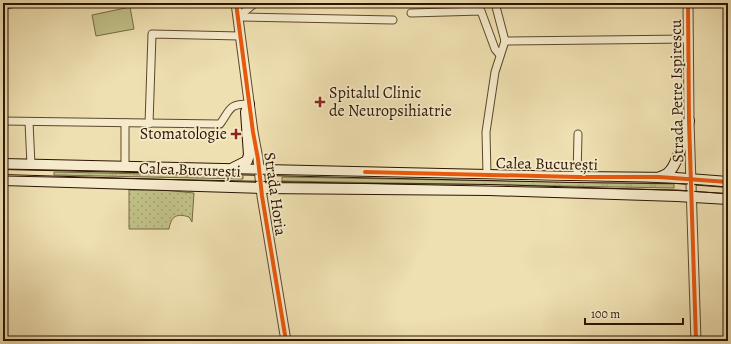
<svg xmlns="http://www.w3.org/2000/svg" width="731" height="344" font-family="Alegreya,serif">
  <defs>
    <pattern id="grass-tufts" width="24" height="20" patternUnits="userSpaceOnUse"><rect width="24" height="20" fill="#c0c087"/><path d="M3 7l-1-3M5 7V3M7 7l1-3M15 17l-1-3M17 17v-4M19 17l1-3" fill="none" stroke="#a5a473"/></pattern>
    <pattern id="park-dots" width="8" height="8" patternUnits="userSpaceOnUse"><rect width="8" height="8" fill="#c0c087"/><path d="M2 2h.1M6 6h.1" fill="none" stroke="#a5a473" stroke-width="1.8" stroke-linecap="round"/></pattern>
  </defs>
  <rect width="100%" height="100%" fill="#efe0b1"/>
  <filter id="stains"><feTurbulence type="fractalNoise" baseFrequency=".005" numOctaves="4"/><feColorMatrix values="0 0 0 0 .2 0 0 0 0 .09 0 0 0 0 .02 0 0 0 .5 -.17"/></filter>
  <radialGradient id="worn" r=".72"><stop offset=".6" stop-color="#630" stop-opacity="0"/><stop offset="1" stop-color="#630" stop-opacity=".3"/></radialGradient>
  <g fill="url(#grass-tufts)" stroke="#766a44">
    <polygon points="54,172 243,176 243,179 54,175"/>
    <polygon points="282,177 674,184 674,188 282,181"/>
  </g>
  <path fill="url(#park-dots)" stroke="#766a44" d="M129,190H163L194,193L192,222L189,217C177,213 171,216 169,229H129Z"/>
  <polygon fill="#c0c087" stroke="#766a44" points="130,7 134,29 96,36 92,15"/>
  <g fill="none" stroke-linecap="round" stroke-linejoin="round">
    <g stroke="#5e472c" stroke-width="9">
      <g id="minor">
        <polyline points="495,3 505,41"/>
        <polyline points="411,13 481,11 495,49 500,55"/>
        <polyline points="238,17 393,20"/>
        <polyline points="238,17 255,3"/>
        <polyline points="505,41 689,39"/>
        <path d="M3,121L220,124C231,109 228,104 249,104"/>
        <polyline points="29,122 31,165"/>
        <polyline points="125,123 125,167"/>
        <polyline points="149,124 152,34 240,36"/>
        <polyline points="487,175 486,132 495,72 505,41"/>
        <polyline points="577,177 578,134"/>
      </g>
    </g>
    <g stroke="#5e472c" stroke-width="11">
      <g id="tertiary">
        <polyline points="236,3 253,132 258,159 262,196 286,341"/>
        <polyline points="688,3 689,121 696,341"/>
        <polyline points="3,5 11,3"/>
      </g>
    </g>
    <g stroke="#2d1400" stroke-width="12">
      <g id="secondary">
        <polyline points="3,164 577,177 676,178 728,182"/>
        <polyline points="233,168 247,161 249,155 246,112 249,104"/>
        <path d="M660,177C662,176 666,175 668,173C678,165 685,133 689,121"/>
        <polyline points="3,180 261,188 489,190 677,196 728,199"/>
      </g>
    </g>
    <use href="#minor" stroke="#f5ebcc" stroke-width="7"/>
    <use href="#tertiary" stroke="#f5ebcc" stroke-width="9"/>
    <use href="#secondary" stroke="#f5ebcc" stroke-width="10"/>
    <g stroke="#2d1400" stroke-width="1">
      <polyline points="3,169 645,182 690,184 728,187"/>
      <polyline points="3,176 677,190 728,194"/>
    </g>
    <g stroke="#f5ebcc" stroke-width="6">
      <g id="cycleway">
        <polyline points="236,3 253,132 258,159 262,196 286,341"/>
        <polyline points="688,3 689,121 696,341"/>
        <polyline points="365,172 577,177 659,177 728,182"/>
      </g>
    </g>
    <use href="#cycleway" stroke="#e8590c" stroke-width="4"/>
  </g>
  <g fill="#8f2418" stroke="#f5ebcc" stroke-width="1.5">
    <path d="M318 96h4v4h4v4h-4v4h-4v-4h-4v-4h4z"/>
    <path d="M234 128h4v4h4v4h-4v4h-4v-4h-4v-4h4z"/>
  </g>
  <g text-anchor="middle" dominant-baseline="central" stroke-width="3.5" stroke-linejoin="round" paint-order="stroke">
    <g font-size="16" fill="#2d1400" stroke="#f5ebcc">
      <text transform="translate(677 91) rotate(-91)">Strada Petre Ispirescu</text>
      <text transform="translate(547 164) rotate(1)">Calea București</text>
      <text transform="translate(190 170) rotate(2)">Calea București</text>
      <text transform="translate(275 194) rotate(82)">Strada Horia</text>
    </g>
    <g font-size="16" fill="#2d1400" stroke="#f5ebcc" text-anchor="start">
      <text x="329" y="93">Spitalul Clinic<tspan x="329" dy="18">de Neuropsihiatrie</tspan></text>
      <text x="227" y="134" text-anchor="end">Stomatologie</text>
    </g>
  </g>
  <rect width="731" height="344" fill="none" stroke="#efe0b1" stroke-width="16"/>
  <rect x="4" y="4" width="723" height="336" fill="none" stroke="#2d1400" stroke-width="2"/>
  <rect x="8" y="8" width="715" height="328" fill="none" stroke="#2d1400"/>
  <path d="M585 318v6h98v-6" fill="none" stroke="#2d1400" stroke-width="2"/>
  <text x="591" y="318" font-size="12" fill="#2d1400" stroke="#f5ebcc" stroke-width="3" paint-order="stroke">100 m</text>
  <rect width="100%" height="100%" filter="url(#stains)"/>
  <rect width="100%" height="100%" fill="url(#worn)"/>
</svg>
